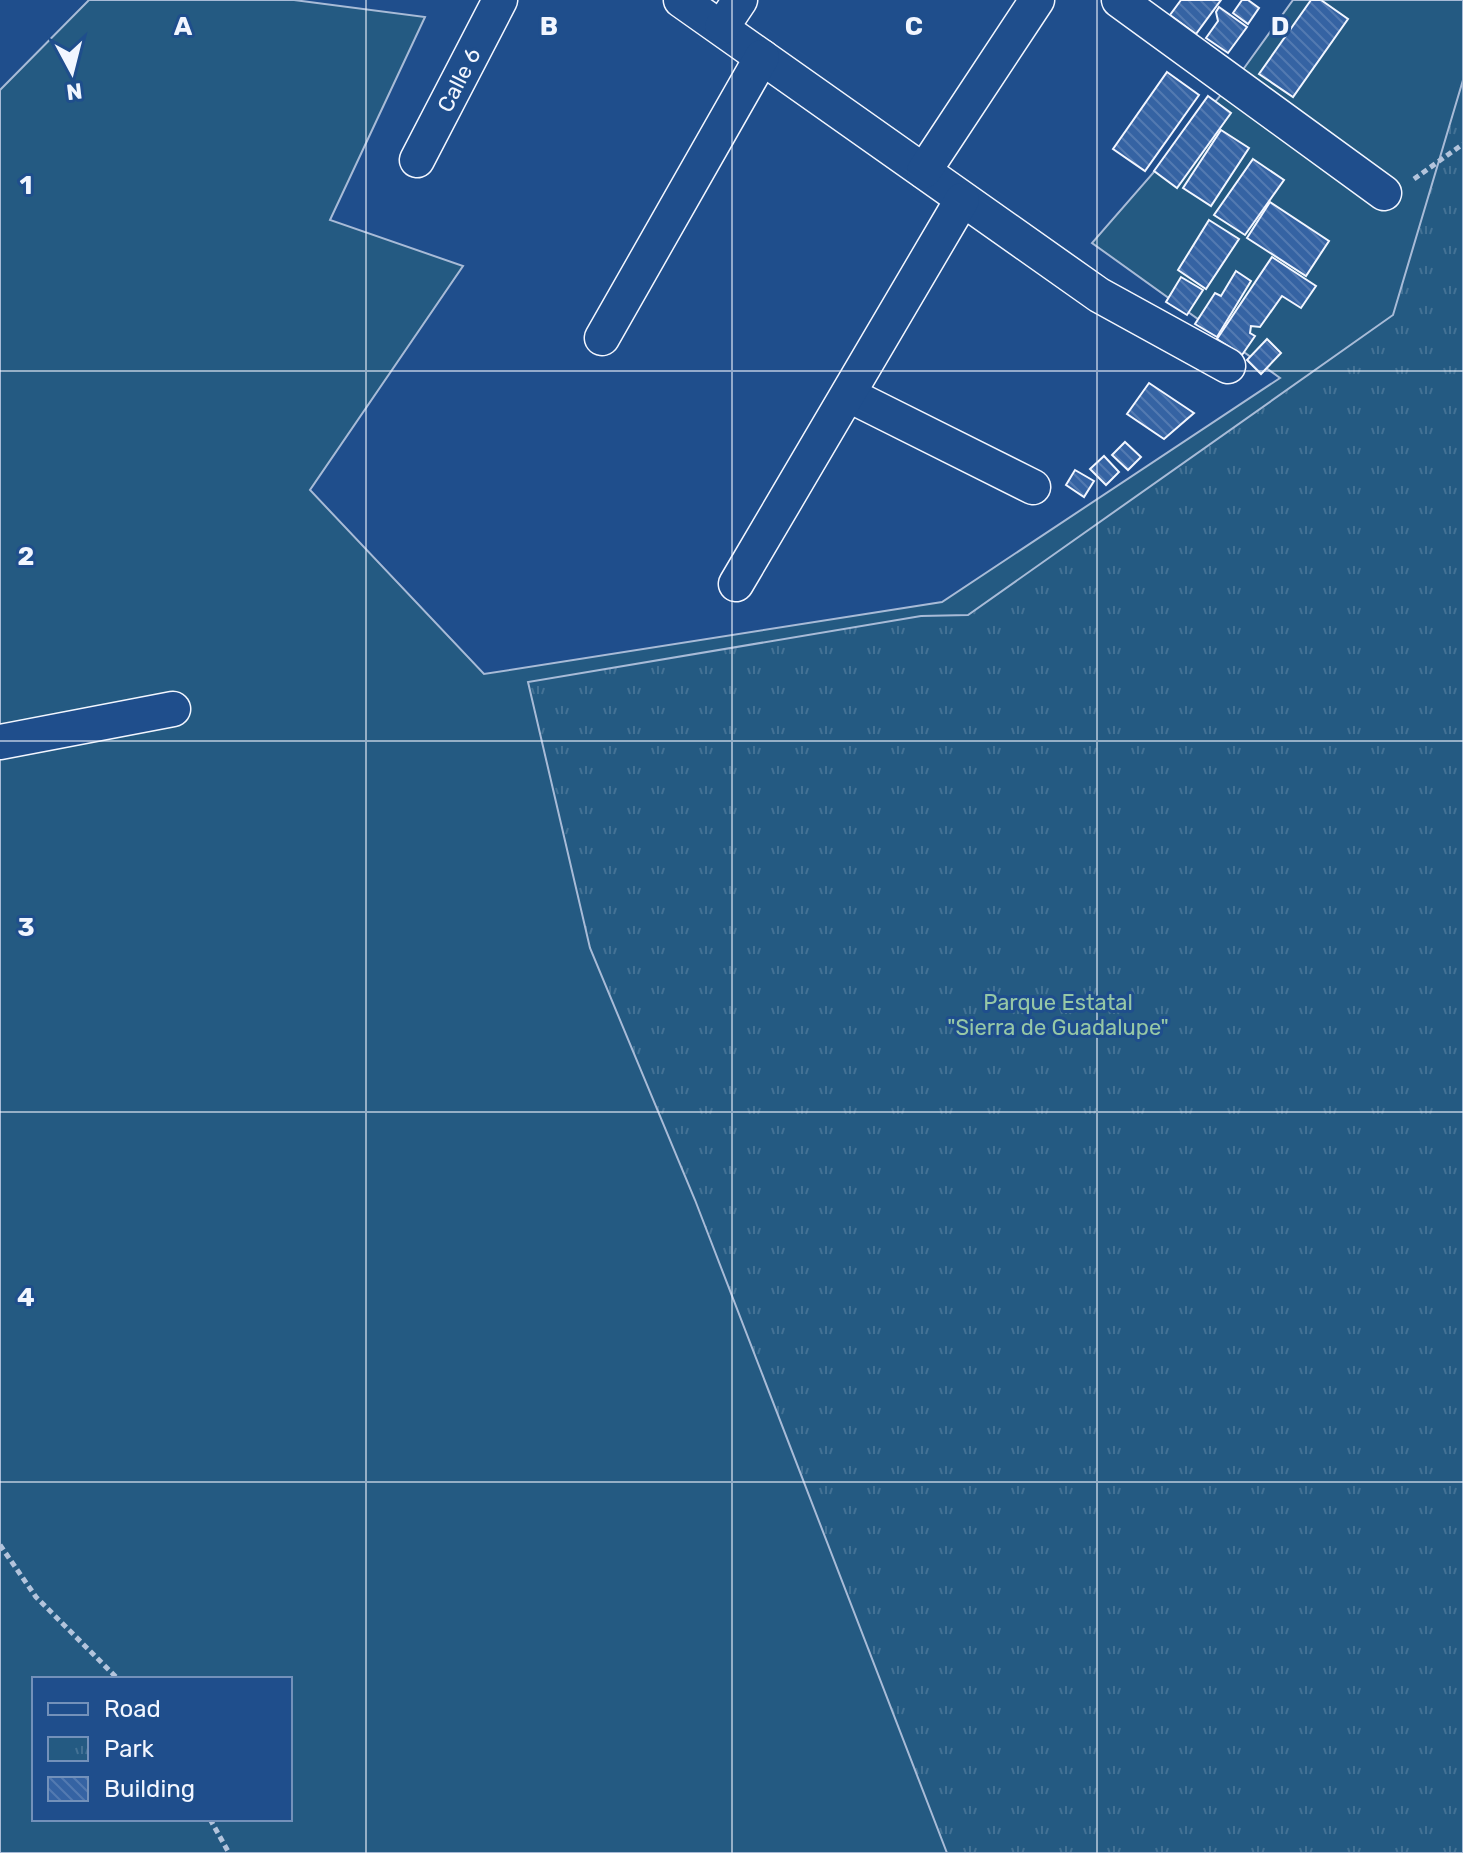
<svg xmlns="http://www.w3.org/2000/svg" width="1463" height="1853" font-family="Rubik,sans-serif">
  <defs>
    <pattern id="park-tufts" width="24" height="20" patternUnits="userSpaceOnUse" patternTransform="scale(2)"><rect width="24" height="20" fill="#245a82"/><path d="M3 7l-1-3M5 7V3M7 7l1-3M15 17l-1-3M17 17v-4M19 17l1-3" fill="none" stroke="#447295"/></pattern>
    <pattern id="building-back-hatch" width="6" height="6" patternUnits="userSpaceOnUse" patternTransform="scale(2)"><rect width="6" height="6" fill="#3563a3"/><path d="M-1 5l2 2M0 0l6 6M5-1l2 2" fill="none" stroke="#537ab1"/></pattern>
  </defs>
  <rect width="100%" height="100%" fill="#1f4e8c"/>
  <path fill="#245a82" stroke="#a8bbd7" stroke-width="2" fill-rule="evenodd" d="M89,0H294L425,17L330,220L463,266L310,490L484,674L942,602L1280,378L1092,243L1242,71L1293,0H1463V1853H0V90ZM34,1679H290V1819H34Z"/>
  <polygon fill="url(#park-tufts)" stroke="#a8bbd7" stroke-width="2" points="1463,80 1463,1853 947,1853 695,1200 590,948 528,682 921,616 968,615 1393,315"/>
  <g fill="url(#building-back-hatch)" stroke="#f2f6ff" stroke-width="2">
    <polygon points="1181,0 1221,0 1196,34 1170,15"/>
    <polygon points="1242,0 1248,0 1259,8 1248,24 1233,13"/>
    <polygon points="1311,0 1321,0 1348,19 1293,97 1259,74"/>
    <polygon points="1219,7 1247,27 1228,53 1206,38 1218,21 1216,12"/>
    <polygon points="1167,72 1199,95 1145,171 1113,149"/>
    <polygon points="1208,96 1231,113 1177,188 1154,171"/>
    <polygon points="1221,130 1249,148 1211,206 1183,188"/>
    <polygon points="1253,159 1284,180 1245,235 1214,215"/>
    <polygon points="1270,202 1329,241 1306,276 1247,238"/>
    <polygon points="1209,220 1239,239 1206,289 1178,270"/>
    <polygon points="1272,257 1316,286 1301,308 1282,296 1260,327 1251,326 1250,333 1255,336 1242,355 1217,339"/>
    <polygon points="1236,271 1251,281 1217,337 1195,324 1215,293 1221,296"/>
    <polygon points="1181,277 1203,290 1187,315 1166,302"/>
    <polygon points="1267,339 1281,353 1261,374 1247,360"/>
    <polygon points="1149,383 1194,413 1164,439 1127,414"/>
    <polygon points="1125,442 1141,457 1128,470 1112,455"/>
    <polygon points="1104,456 1119,472 1106,485 1090,469"/>
    <polygon points="1075,470 1094,481 1084,497 1066,485"/>
  </g>
  <g fill="none" stroke-linecap="round" stroke-linejoin="round">
    <g stroke="#f2f6ff" stroke-width="37">
      <g id="minor">
        <polyline points="681,0 1099,295 1228,366"/>
        <polyline points="1119,0 1384,193"/>
        <polyline points="722,27 740,0"/>
        <polyline points="417,160 500,0"/>
        <polyline points="924,171 1037,0"/>
        <polyline points="602,338 762,57"/>
        <polyline points="849,395 1033,487"/>
        <polyline points="736,584 962,200"/>
        <polyline points="0,742 173,709"/>
      </g>
    </g>
    <g stroke="#b3c4dc" stroke-width="5" stroke-dasharray="6 4" stroke-linecap="butt">
      <polyline points="1414,179 1463,144"/>
      <polyline points="0,1545 36,1597 118,1679"/>
      <polyline points="210,1819 229,1853"/>
    </g>
    <use href="#minor" stroke="#1f4e8c" stroke-width="34"/>
  </g>
  <path fill="none" stroke="#f2f6ff" stroke-width="2" stroke-opacity="0.55" d="M366,0V1853M732,0V1853M1097,0V1853M0,371H1463M0,741H1463M0,1112H1463M0,1482H1463"/>
  <g text-anchor="middle" dominant-baseline="central" stroke-width="6" stroke-linejoin="round" paint-order="stroke">
    <g font-size="22" fill="#f2f6ff" stroke="#1f4e8c">
      <text transform="translate(459 80) rotate(-63)">Calle 6</text>
    </g>
    <g font-size="22" fill="#97c8a6" stroke="#1f4e8c">
      <text x="1058" y="1002">Parque Estatal<tspan x="1058" dy="25">"Sierra de Guadalupe"</tspan></text>
    </g>
  </g>
  <g font-size="26" text-anchor="middle" font-weight="bold" fill="#f2f6ff" stroke="#1f4e8c" stroke-width="6" stroke-linejoin="round" paint-order="stroke">
    <text x="183" y="35">A</text>
    <text x="549" y="35">B</text>
    <text x="914" y="35">C</text>
    <text x="1280" y="35">D</text>
    <text x="26" y="194">1</text>
    <text x="26" y="565">2</text>
    <text x="26" y="936">3</text>
    <text x="26" y="1306">4</text>
  </g>
  <rect x="32" y="1677" width="260" height="144" fill="#1f4e8c" stroke="#7391ba" stroke-width="2"/>
  <rect x="48" y="1703" width="40" height="12" fill="#1f4e8c" stroke="#7391ba" stroke-width="2"/>
  <text x="104" y="1717" font-size="24" fill="#f2f6ff">Road</text>
  <rect x="48" y="1737" width="40" height="24" fill="url(#park-tufts)" stroke="#7391ba" stroke-width="2"/>
  <text x="104" y="1757" font-size="24" fill="#f2f6ff">Park</text>
  <rect x="48" y="1777" width="40" height="24" fill="url(#building-back-hatch)" stroke="#7391ba" stroke-width="2"/>
  <text x="104" y="1797" font-size="24" fill="#f2f6ff">Building</text>
  <g transform="translate(72 72) rotate(173)" stroke="#1f4e8c" stroke-width="6" paint-order="stroke">
  <path d="M0-6L14 30L0 20L-14 30Z" fill="#f2f6ff"/>
  <text y="-12" font-size="22" font-weight="bold" text-anchor="middle" fill="#f2f6ff">N</text>
  </g>
</svg>
